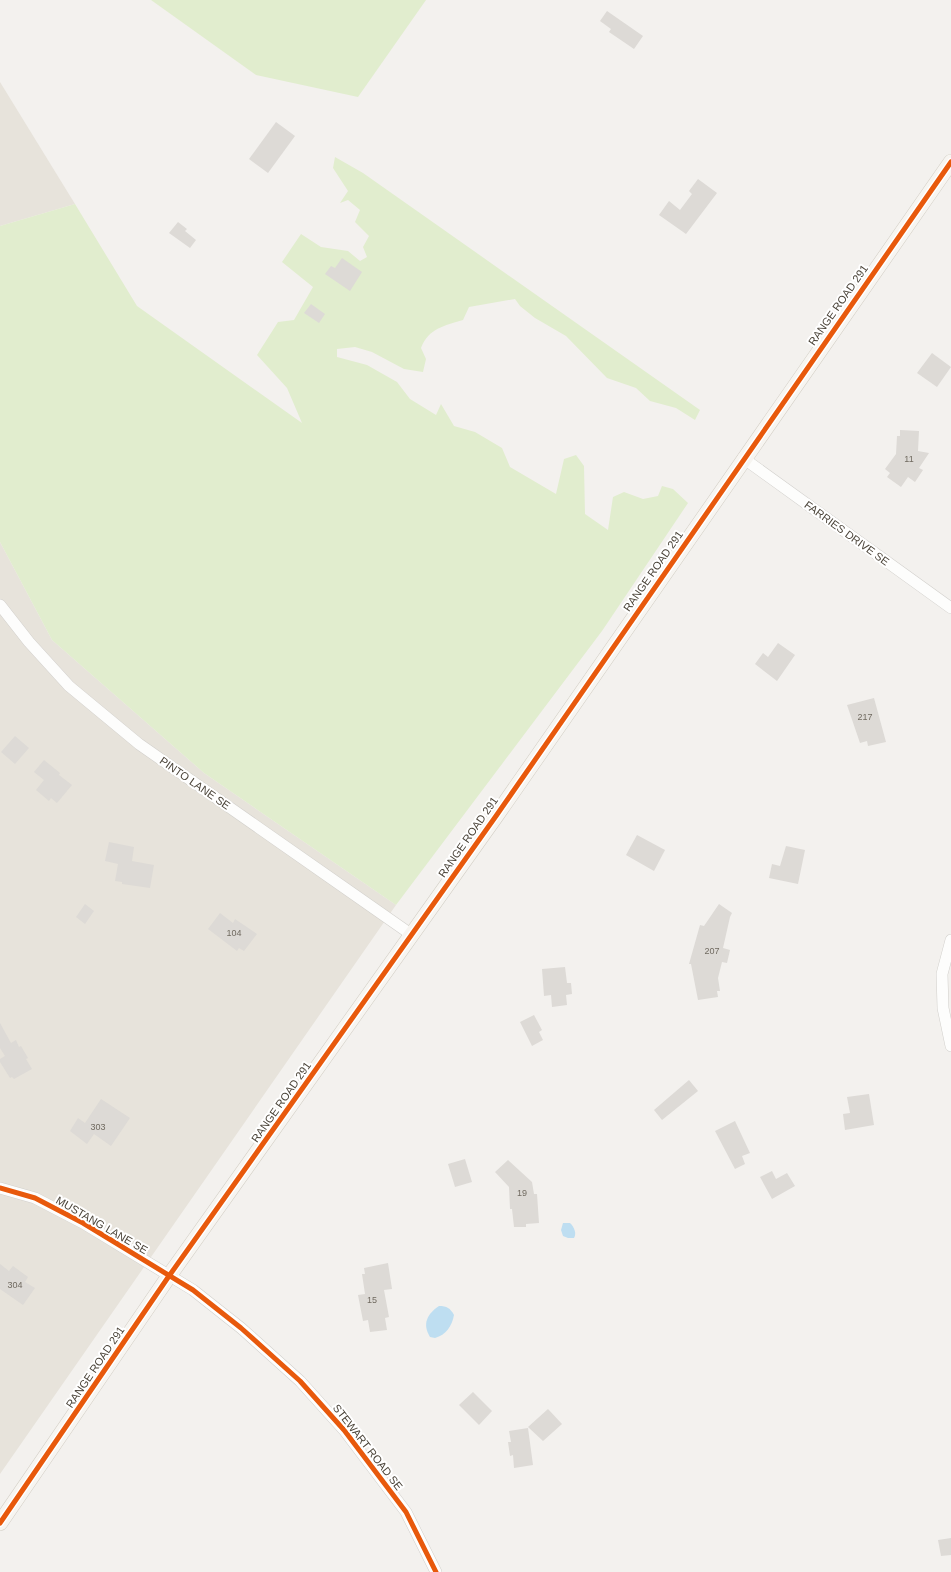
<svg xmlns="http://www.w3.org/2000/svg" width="951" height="1572" font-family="Arial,sans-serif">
  <rect width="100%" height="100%" fill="#f3f1ee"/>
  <g fill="#e7e3db">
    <polygon points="0,82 75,204 0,226"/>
    <polygon points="0,542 52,640 204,773 396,905 0,1474"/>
  </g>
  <g fill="#e1edce">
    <polygon points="151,0 426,0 358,97 256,75"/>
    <path d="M335,157L363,173L700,410L695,420L676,408L650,401L636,388L607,378L566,336L535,318L520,306L515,299L469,307L463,320C444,326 429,328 421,348L426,359L423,372L404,369L372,352L355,347L337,349V357L367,365L397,382L410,399L436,415L441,404L454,426L475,432L502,448L510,467L556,494L564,459L576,455L584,466L585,514L608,530L613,497L624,492L643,499L658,496L662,486L673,489L688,503L602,631L396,905L204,773L52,640L0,542V226L75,204L137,306L302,423L287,388L257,355L278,322L294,320L313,287L282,262L301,234L321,247L348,251L360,261L367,257L363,247L369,236L355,222L360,210L348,200L340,203L348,191L333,168Z"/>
  </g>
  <g fill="#bedef1">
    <path d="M563,1223H570C574,1227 577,1233 574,1238H568L563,1236L561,1230Z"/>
    <path d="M439,1306C447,1306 450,1308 454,1315C452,1326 446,1335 435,1338L430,1337C422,1324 427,1314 439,1306Z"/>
  </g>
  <g fill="#dddad6">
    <polygon points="607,11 643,36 634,49 609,32 611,29 600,21"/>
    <polygon points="276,122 295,136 268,173 249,159"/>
    <polygon points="698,179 717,193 686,234 659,215 669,201 680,210 692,194 689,191"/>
    <polygon points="178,222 187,229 185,231 196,240 190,248 169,233"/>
    <polygon points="342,258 362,272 350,291 325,274 331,266 335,268"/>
    <polygon points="311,304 325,314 319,323 304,313"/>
    <polygon points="932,353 951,367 937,387 917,373"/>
    <polygon points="900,430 919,431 918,451 929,453 919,468 923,470 915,482 908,477 901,487 887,477 890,473 885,469 896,454 897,436 900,436"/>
    <polygon points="778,643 795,655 777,681 755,664 763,653 768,657"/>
    <polygon points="874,698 886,742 868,746 867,741 860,743 847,705"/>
    <polygon points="15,736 29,748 15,764 1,752"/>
    <polygon points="44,760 60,773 59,775 72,785 57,803 51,798 49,801 36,790 44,780 34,772"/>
    <polygon points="637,835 665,850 654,871 626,855"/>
    <polygon points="109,842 134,847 132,861 154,865 150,888 122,884 122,882 115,881 118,864 105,861"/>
    <polygon points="786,846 805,850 798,884 769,878 772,864 780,866"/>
    <polygon points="85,904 94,911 85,924 76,917"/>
    <polygon points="719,904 732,913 730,917 723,948 730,950 727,963 722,962 718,978 720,991 717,991 718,997 698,1000 691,964 689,964 700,925 704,926"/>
    <polygon points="220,913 233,923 235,919 257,934 244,951 239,948 237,951 208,929"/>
    <polygon points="565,967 567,983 571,983 572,994 566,995 567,1005 552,1007 551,995 544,996 542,969"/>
    <polygon points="534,1015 542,1030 539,1032 543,1040 532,1046 520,1022"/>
    <polygon points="0,1023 11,1043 16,1040 19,1047 21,1046 28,1058 26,1059 32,1069 14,1079 12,1077 10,1078 0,1062 0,1059 5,1056 0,1048"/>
    <polygon points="689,1080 698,1091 662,1120 654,1110"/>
    <polygon points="869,1094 874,1125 845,1130 843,1114 850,1113 847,1097"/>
    <polygon points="101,1099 130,1118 111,1146 94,1134 87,1144 70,1131 78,1118 85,1123"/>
    <polygon points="735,1121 750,1153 742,1156 745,1164 735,1169 715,1131"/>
    <polygon points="465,1159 472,1182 455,1187 448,1164"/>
    <polygon points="508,1160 532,1182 534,1194 537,1194 539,1223 526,1224 526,1227 514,1227 512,1209 510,1209 509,1187 495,1172"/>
    <polygon points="772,1171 776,1179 787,1173 795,1186 772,1199 760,1177"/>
    <polygon points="388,1263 392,1289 384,1290 389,1317 385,1318 387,1330 370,1332 368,1320 363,1321 358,1295 365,1294 362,1274 365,1274 364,1268"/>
    <polygon points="0,1264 9,1271 13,1266 28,1277 25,1282 35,1288 23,1305 0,1289"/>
    <polygon points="473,1392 492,1411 479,1425 459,1405"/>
    <polygon points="548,1409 562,1424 543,1441 528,1427"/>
    <polygon points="528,1428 533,1465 514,1468 513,1455 510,1456 508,1442 511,1442 509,1431"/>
    <polygon points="951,1538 951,1555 941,1556 938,1540"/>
  </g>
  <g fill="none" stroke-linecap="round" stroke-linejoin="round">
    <g stroke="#d1cfcb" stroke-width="12">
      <g id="street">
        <polyline points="743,458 951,608"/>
        <polyline points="0,605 29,642 69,686 139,744 412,935"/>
        <polyline points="951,940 942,974 943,1008 951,1046"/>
        <polyline points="0,1188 35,1198 83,1223 193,1290 241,1328 300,1381 344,1430 406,1512 436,1572"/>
      </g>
    </g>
    <g stroke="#d2cec5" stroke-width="16">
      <polyline id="secondary" points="0,1523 169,1276 496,816 951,162"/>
    </g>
    <use href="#street" stroke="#fdfdfc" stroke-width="11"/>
    <use href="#secondary" stroke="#f7f5f1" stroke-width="15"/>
    <g stroke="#fff" stroke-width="8">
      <g id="cycleway">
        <polyline points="0,1188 35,1198 83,1223 193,1290 241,1328 300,1381 344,1430 406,1512 436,1572"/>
        <polyline points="0,1523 169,1276 496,816 951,162"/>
      </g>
    </g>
    <use href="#cycleway" stroke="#e8590c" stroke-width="5"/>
  </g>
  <g text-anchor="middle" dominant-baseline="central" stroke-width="4" stroke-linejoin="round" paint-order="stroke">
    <g font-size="9" fill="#706a60">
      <text x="909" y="459">11</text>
      <text x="865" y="717">217</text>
      <text x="234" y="933">104</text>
      <text x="712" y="951">207</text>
      <text x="98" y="1127">303</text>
      <text x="522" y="1193">19</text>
      <text x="15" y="1285">304</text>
      <text x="372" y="1300">15</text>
    </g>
    <g font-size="11" fill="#4a4338" stroke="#fff">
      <text transform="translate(838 305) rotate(-55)">RANGE ROAD 291</text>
      <text transform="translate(847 533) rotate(36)">FARRIES DRIVE SE</text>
      <text transform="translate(653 571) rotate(-55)">RANGE ROAD 291</text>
      <text transform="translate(195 783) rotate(35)">PINTO LANE SE</text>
      <text transform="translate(468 837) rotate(-55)">RANGE ROAD 291</text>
      <text transform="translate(281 1102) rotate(-55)">RANGE ROAD 291</text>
      <text transform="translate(102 1225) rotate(30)">MUSTANG LANE SE</text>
      <text transform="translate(95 1367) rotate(-56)">RANGE ROAD 291</text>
      <text transform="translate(368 1447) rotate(52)">STEWART ROAD SE</text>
    </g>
  </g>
</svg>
